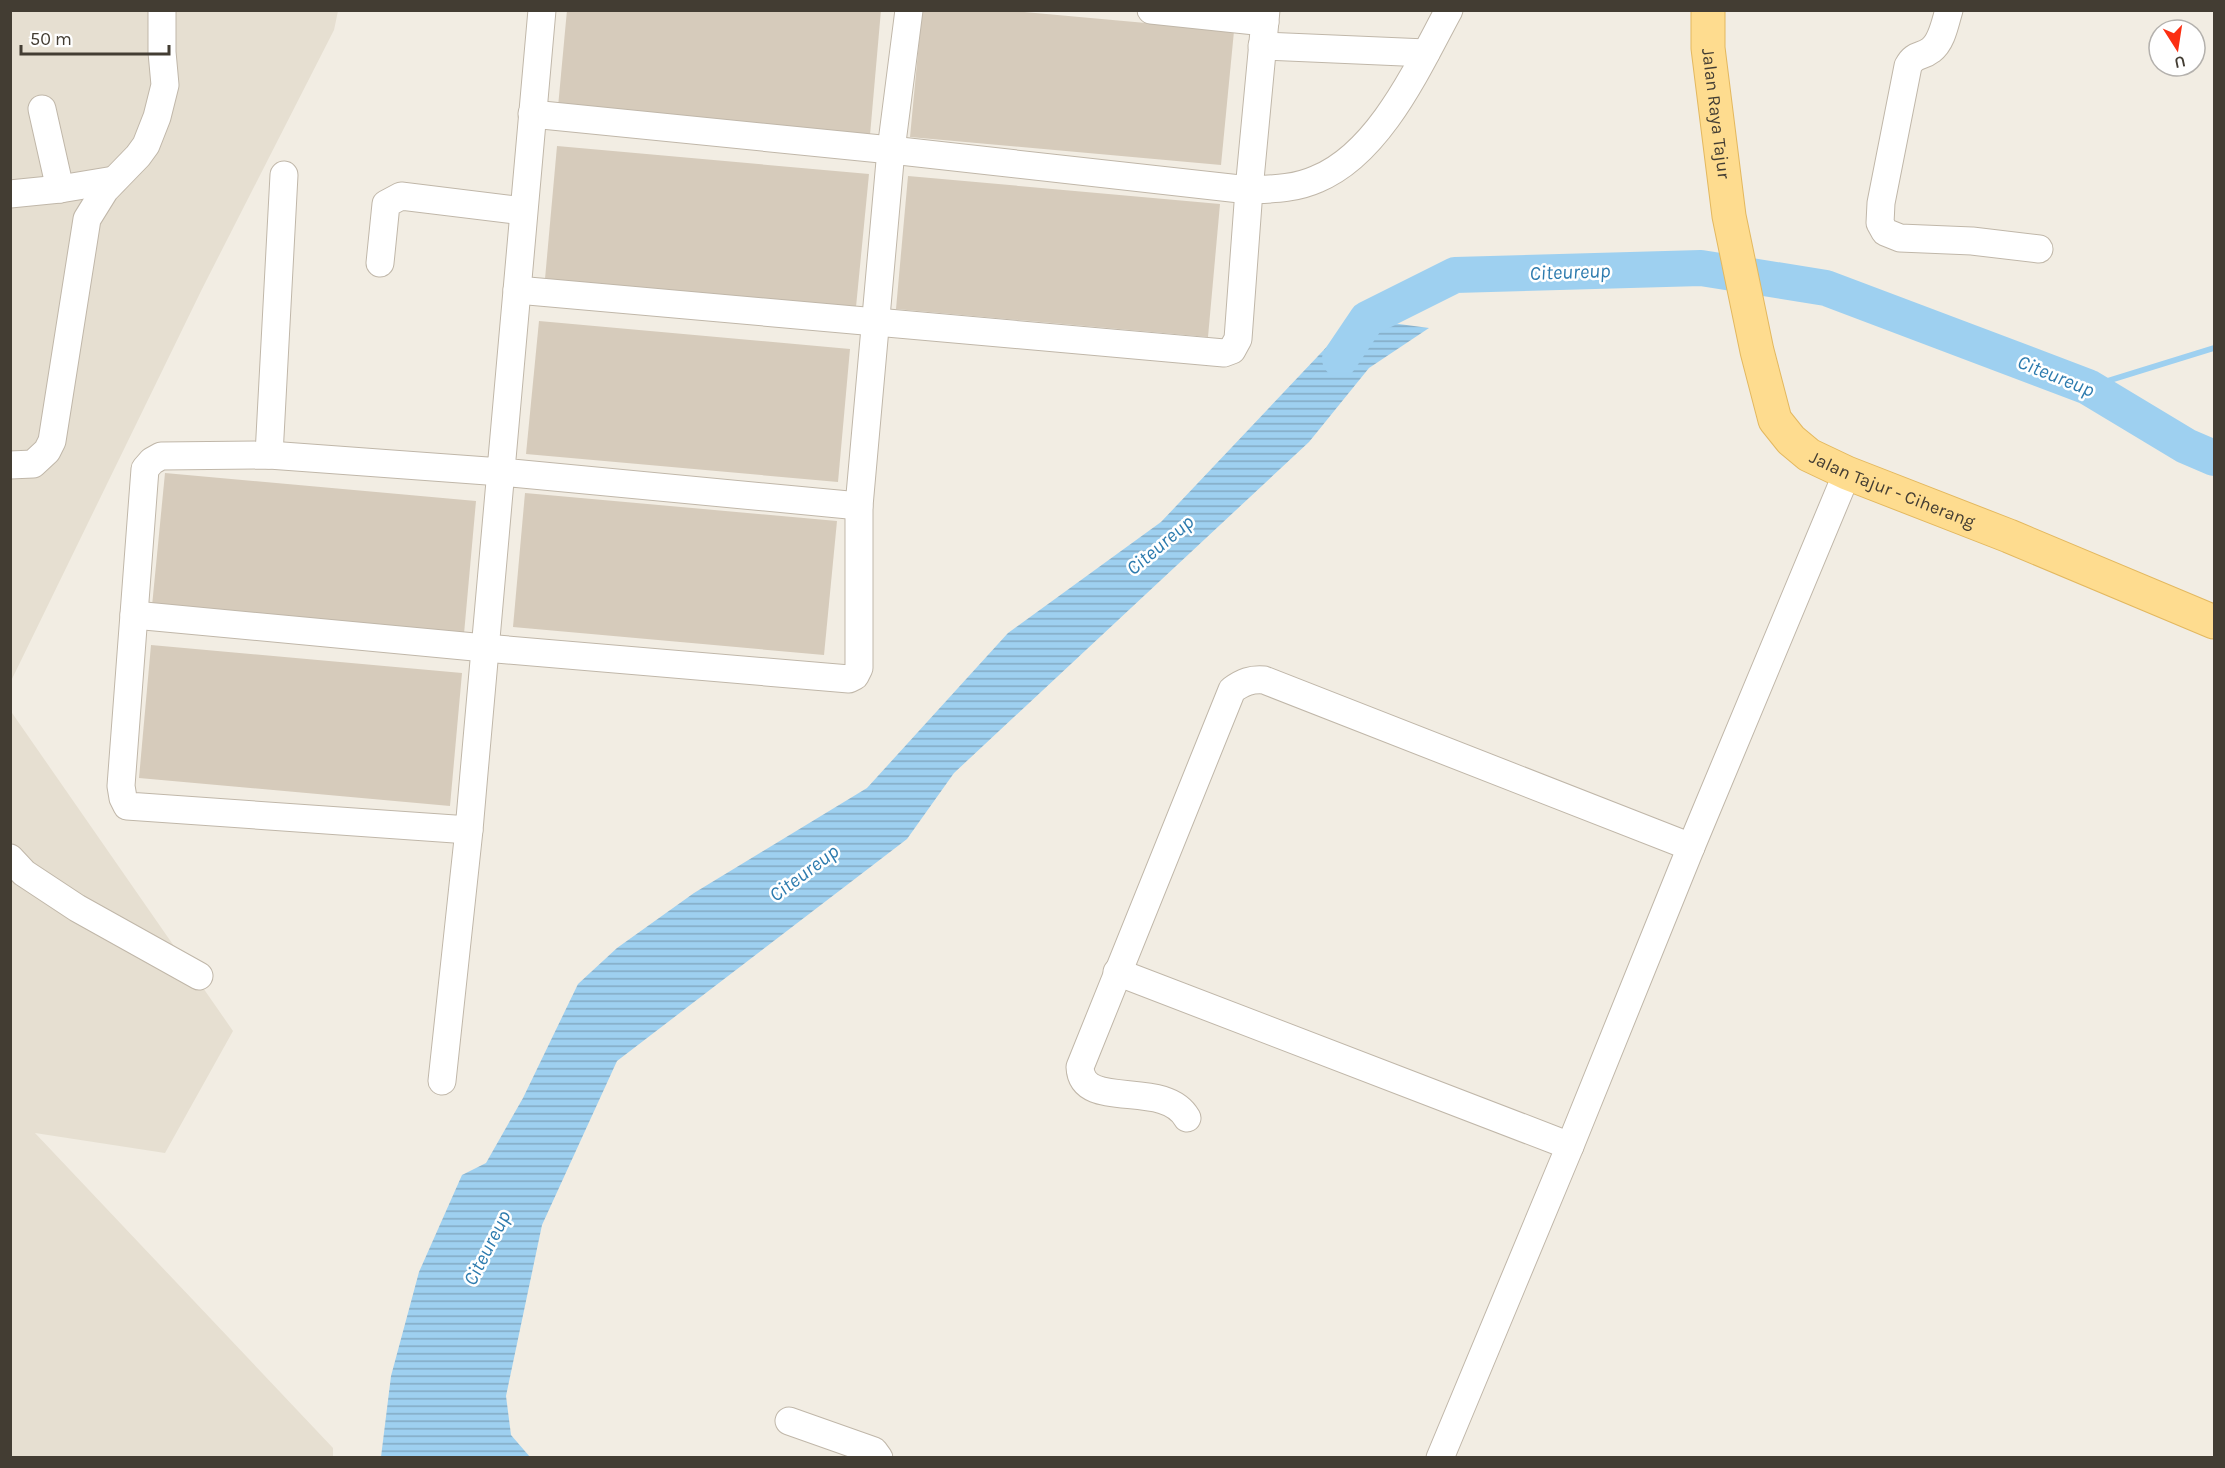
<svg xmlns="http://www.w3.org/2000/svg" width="2225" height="1468" font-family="Karla,sans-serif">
  <defs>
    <pattern id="water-rules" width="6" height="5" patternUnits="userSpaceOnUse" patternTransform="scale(1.5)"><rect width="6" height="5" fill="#9ed0f0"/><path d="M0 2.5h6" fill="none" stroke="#82aac3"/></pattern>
  </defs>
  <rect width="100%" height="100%" fill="#f2ede3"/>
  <g fill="#e6dfd1">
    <polygon points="11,11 338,11 334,30 202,289 11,681"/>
    <polygon points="10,710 233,1031 165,1153 35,1133 333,1448 333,1457 11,1457"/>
  </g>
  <polygon fill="url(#water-rules)" points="1354,318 1429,328 1369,368 1309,442 954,773 907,839 617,1061 542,1225 506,1396 511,1435 530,1457 381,1457 391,1376 419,1272 462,1175 486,1163 523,1098 578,984 617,948 694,893 867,788 1008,633 1161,522"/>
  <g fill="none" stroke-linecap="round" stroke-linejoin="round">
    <polyline stroke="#9ed0f0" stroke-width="6" points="2088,387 2214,348"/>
    <polyline stroke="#9ed0f0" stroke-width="36" points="1340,359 1367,319 1455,275 1701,268 1826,288 2088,387 2186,446 2214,458"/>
  </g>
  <g fill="#d6cbbb">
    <polygon points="567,10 881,10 870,135 558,107"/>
    <polygon points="922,10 1001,10 1234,31 1221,165 910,137"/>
    <polygon points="557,146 869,174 856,307 545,279"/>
    <polygon points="908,176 1220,204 1208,337 896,309"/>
    <polygon points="539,321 850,349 838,482 526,454"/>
    <polygon points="165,473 476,501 464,634 152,606"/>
    <polygon points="525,493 837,521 824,655 513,627"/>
    <polygon points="151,645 462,673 450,806 139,778"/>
  </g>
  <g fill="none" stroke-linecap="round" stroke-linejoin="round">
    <g stroke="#c0b7a9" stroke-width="29">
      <g id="minor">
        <path d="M542,10C516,284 493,557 469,830L127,806L123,798L121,786L145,469L152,461L161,456L269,455L501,472L859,506L891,150L909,10"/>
        <polyline points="1151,10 1265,22"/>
        <path d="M1949,10C1945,23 1942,42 1931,50C1921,58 1915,53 1908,66L1881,203L1880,223L1885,232L1900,238L1972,241L2039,249"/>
        <polyline points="1262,46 1426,53"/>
        <polyline points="42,109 60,189"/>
        <path d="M532,114L891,150L1249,190C1272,189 1295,189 1317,179C1380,153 1418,67 1449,10"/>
        <polyline points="10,194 60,189 114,180"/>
        <polyline points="380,263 386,204 401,196 523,211"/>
        <polyline points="517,290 1224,353 1232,350 1238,339 1249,190 1266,10"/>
        <polyline points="269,455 284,175"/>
        <polyline points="10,465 33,464 47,451 52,441 87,219 105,190 138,156 146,145 157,117 165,85 162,52 162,10"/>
        <polyline points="134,615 485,648 849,679 855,676 859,668 859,506"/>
        <polyline points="10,858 24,873 77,908 199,976"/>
        <polyline points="1117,972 1570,1146"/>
        <polyline points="442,1081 469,830"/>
        <path d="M1187,1118C1164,1078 1082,1112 1080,1067L1232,690C1243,682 1251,679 1264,680L1691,847"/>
        <polyline points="789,1421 874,1451 879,1458"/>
        <polyline points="1440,1458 1570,1146 1691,847 1847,473"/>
      </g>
    </g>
    <g stroke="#e3b85f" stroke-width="35">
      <g id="major">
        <path id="s1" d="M1708,10V48L1729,216L1757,351L1775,420L1791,440L1809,455L1847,473L2009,536L2214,622"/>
      </g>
    </g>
    <use href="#minor" stroke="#fff" stroke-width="27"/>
    <use href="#major" stroke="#fedc8f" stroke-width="33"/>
  </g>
  <g text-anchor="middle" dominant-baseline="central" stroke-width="5" stroke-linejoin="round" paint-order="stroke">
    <g font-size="18" fill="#433d33" stroke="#fff">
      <text stroke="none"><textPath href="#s1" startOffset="104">Jalan Raya Tajur</textPath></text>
      <text stroke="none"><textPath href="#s1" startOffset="556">Jalan Tajur - Ciherang</textPath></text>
    </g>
    <g font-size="20" font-style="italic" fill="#2d7bae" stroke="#fff">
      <text transform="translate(1570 272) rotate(-2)">Citeureup</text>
      <text transform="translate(2056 376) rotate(22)">Citeureup</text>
      <text transform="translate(1160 545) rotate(-40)">Citeureup</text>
      <text transform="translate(804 873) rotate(-37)">Citeureup</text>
      <text transform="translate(487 1248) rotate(-63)">Citeureup</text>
    </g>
  </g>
  <rect width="2225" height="1468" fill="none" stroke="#433d33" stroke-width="24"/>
  <g transform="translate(2177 48) rotate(168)"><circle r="28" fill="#ffffff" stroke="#b4b1ad" stroke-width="1.5"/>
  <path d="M0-4.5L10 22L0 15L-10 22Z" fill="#fb2e11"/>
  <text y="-9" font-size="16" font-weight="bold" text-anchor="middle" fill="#433d33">U</text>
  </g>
  <path d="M21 45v9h148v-9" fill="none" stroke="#433d33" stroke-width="3"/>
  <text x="30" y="45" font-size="18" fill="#433d33" stroke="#ffffff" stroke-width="4.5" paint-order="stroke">50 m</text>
</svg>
